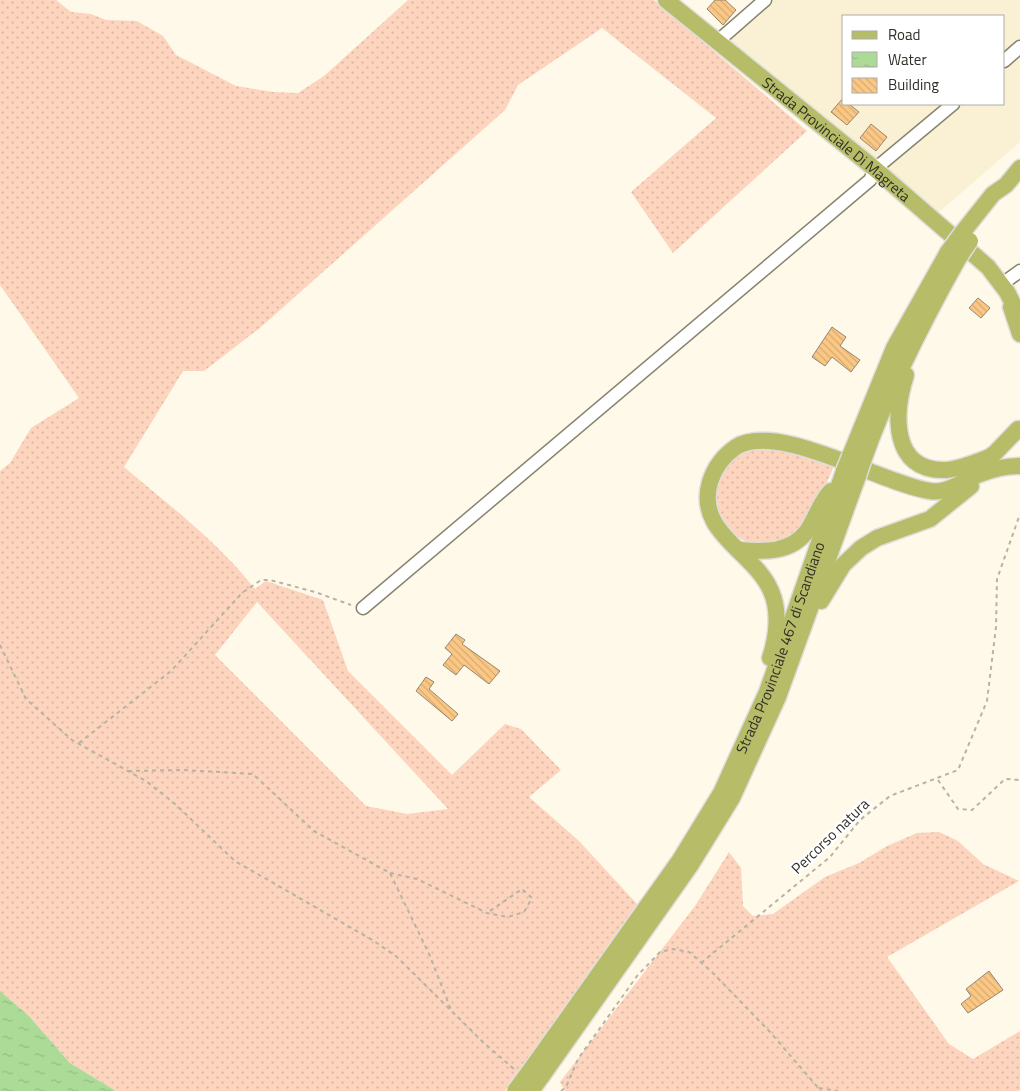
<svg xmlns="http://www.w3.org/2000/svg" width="1020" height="1091" font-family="'Titillium Web',sans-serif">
  <defs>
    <pattern id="grass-dots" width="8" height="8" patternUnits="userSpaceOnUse" patternTransform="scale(1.25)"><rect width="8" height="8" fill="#fdd4bd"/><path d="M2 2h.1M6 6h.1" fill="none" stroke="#d9b6a2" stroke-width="1.8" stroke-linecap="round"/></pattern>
    <pattern id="water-ripples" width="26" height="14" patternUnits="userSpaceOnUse" patternTransform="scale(1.25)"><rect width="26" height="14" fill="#acdb98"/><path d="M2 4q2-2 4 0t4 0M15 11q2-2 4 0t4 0" fill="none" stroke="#94bc83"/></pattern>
    <pattern id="building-back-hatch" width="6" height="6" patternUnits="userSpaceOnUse" patternTransform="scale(1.25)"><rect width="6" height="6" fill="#fbc784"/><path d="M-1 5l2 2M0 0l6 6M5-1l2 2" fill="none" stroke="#d8ab72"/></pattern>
  </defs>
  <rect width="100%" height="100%" fill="#fef9e8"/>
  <path fill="#faf1d4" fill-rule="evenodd" d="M756,0H1020V142L939,212L718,33ZM844,16H1004V104H844Z"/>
  <g fill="url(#grass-dots)" fill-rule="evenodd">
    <path d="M0,0H56L71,12L91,14L106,20L137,21L163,36L176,55L236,86L273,92L298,93L324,76L408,0H654L807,131L673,253L631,192L716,118L602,28L518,85L505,110L261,327L204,371H183L124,467C169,505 218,542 255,589L266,581L323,600L348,671L452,775L505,724L521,729L561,770L529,797L579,841L637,904L505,1091H116L70,1063L29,1016L0,991V471L10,463L31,428L79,398L0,285ZM257,602L448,809L407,814L366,806L215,655Z"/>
    <path d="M762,445L783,449L834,466C827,481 812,520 801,531C756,576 684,510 728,462C736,453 750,449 762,445Z"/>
    <polygon points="939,832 958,841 983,864 1019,881 887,957 949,1044 973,1059 1020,1031 1020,1091 565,1091 560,1082 695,906 729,852 741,868 743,906 753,916 773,914 825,877 859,863 887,846 917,833"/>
  </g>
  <polygon fill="url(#water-ripples)" points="0,991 29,1016 70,1063 116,1091 0,1091"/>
  <g fill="url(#building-back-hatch)" stroke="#938675">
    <polygon points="715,0 725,0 736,10 723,25 707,9"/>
    <polygon points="844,97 844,104 849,104 859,112 847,125 831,112"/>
    <polygon points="871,124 887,137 876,151 860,138"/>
    <polygon points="978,298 990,308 981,318 969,308"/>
    <polygon points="832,327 846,337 840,346 860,360 851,372 832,357 825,366 812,357"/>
    <polygon points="456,634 465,640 462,644 500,671 489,684 464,665 456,675 443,665 452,654 445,648"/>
    <polygon points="426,677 434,682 429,689 458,714 452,721 416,691"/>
    <polygon points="989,971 1003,990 968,1013 961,1004 971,996 966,989"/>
  </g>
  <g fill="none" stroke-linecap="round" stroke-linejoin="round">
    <g stroke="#898470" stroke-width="15">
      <g id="minor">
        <polyline points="718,41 765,0"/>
        <polyline points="1004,61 1020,47"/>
        <polyline points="1002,284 1020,271"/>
        <polyline points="363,608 870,180 875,169 953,104"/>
      </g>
    </g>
    <g stroke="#dededc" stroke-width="19">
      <g id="major">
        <path id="s1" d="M666,0L875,169L988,267L1007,292L1020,317"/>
        <polyline points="962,233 993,194 1006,185 1020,168"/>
        <polyline points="1011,307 1020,334"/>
        <path d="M906,375C894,412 890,472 946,470C960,469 974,463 987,458"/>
        <polyline points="850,456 894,348 948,252"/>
        <path d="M863,461C888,390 921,325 958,259"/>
        <polyline points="979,464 995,453 1018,429"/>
        <path d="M740,550C764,552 791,553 807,531C816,518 820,502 831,491"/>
        <polyline points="821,601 843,565 861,548 877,538 930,519 971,486"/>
        <path d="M770,658C777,637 780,611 771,591C754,551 695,533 710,482C715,466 723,456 736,447C778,421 882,484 930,491C948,494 964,480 980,474C993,469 1006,466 1020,466"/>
        <path id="s2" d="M532,1068L680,860L721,793L767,692L844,471"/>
        <polyline points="542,1076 690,866 732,798 778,697 858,476"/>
      </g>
    </g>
    <g stroke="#b7b3a5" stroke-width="2" stroke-dasharray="4 4" stroke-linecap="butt">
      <polyline points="0,645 26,699 72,740 146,781 175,804 235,861 374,941 397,957 484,1043 515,1070"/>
      <polyline points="79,743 171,671 242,593 261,580 270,580 315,592 351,605"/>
      <polyline points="128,771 184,770 253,774 314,831 390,873 430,956 451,1010"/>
      <polyline points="938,780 958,809 972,810 1005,779 1020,780"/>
      <polyline points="390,873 417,879 487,913 508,917 524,912 532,898 522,889 487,913"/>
      <polyline points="701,963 830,857 860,820 890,796 958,770 987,701 996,627 997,579 1020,514"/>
      <polyline points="819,1088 838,1091"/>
      <polyline points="561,1091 566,1087 578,1059 637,976 660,952 673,949 689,952 712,972 770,1032 821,1091"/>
    </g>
    <use href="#minor" stroke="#fff" stroke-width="12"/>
    <use href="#major" stroke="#b6bc67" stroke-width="16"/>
    <g stroke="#dededc" stroke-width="19" stroke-linecap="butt">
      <g id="major-bridge">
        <polyline points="948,252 962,233"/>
        <polyline points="958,259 970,241"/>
        <polyline points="844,471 850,456"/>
        <polyline points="858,476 863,461"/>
        <polyline points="515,1091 532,1068"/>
        <polyline points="531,1091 542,1076"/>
      </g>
    </g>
    <use href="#major-bridge" stroke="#b6bc67" stroke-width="16"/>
  </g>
  <g text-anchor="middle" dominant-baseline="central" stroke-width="5" stroke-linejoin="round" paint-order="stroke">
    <g font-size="15" fill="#312f27" stroke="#fff">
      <text stroke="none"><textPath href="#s1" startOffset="220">Strada Provinciale Di Magreta</textPath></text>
      <text stroke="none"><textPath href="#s2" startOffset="491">Strada Provinciale 467 di Scandiano</textPath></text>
      <text transform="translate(830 836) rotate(-44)">Percorso natura</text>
    </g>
  </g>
  <rect x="842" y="15" width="162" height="90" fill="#ffffff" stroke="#adaca9"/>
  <rect x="852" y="31" width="25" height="8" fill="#b6bc67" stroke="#adaca9"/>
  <text x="888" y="40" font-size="15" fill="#312f27">Road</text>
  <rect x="852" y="52" width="25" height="15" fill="url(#water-ripples)" stroke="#adaca9"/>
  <text x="888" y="65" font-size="15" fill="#312f27">Water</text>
  <rect x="852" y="78" width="25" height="15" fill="url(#building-back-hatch)" stroke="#adaca9"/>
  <text x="888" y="90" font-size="15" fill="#312f27">Building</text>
</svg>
